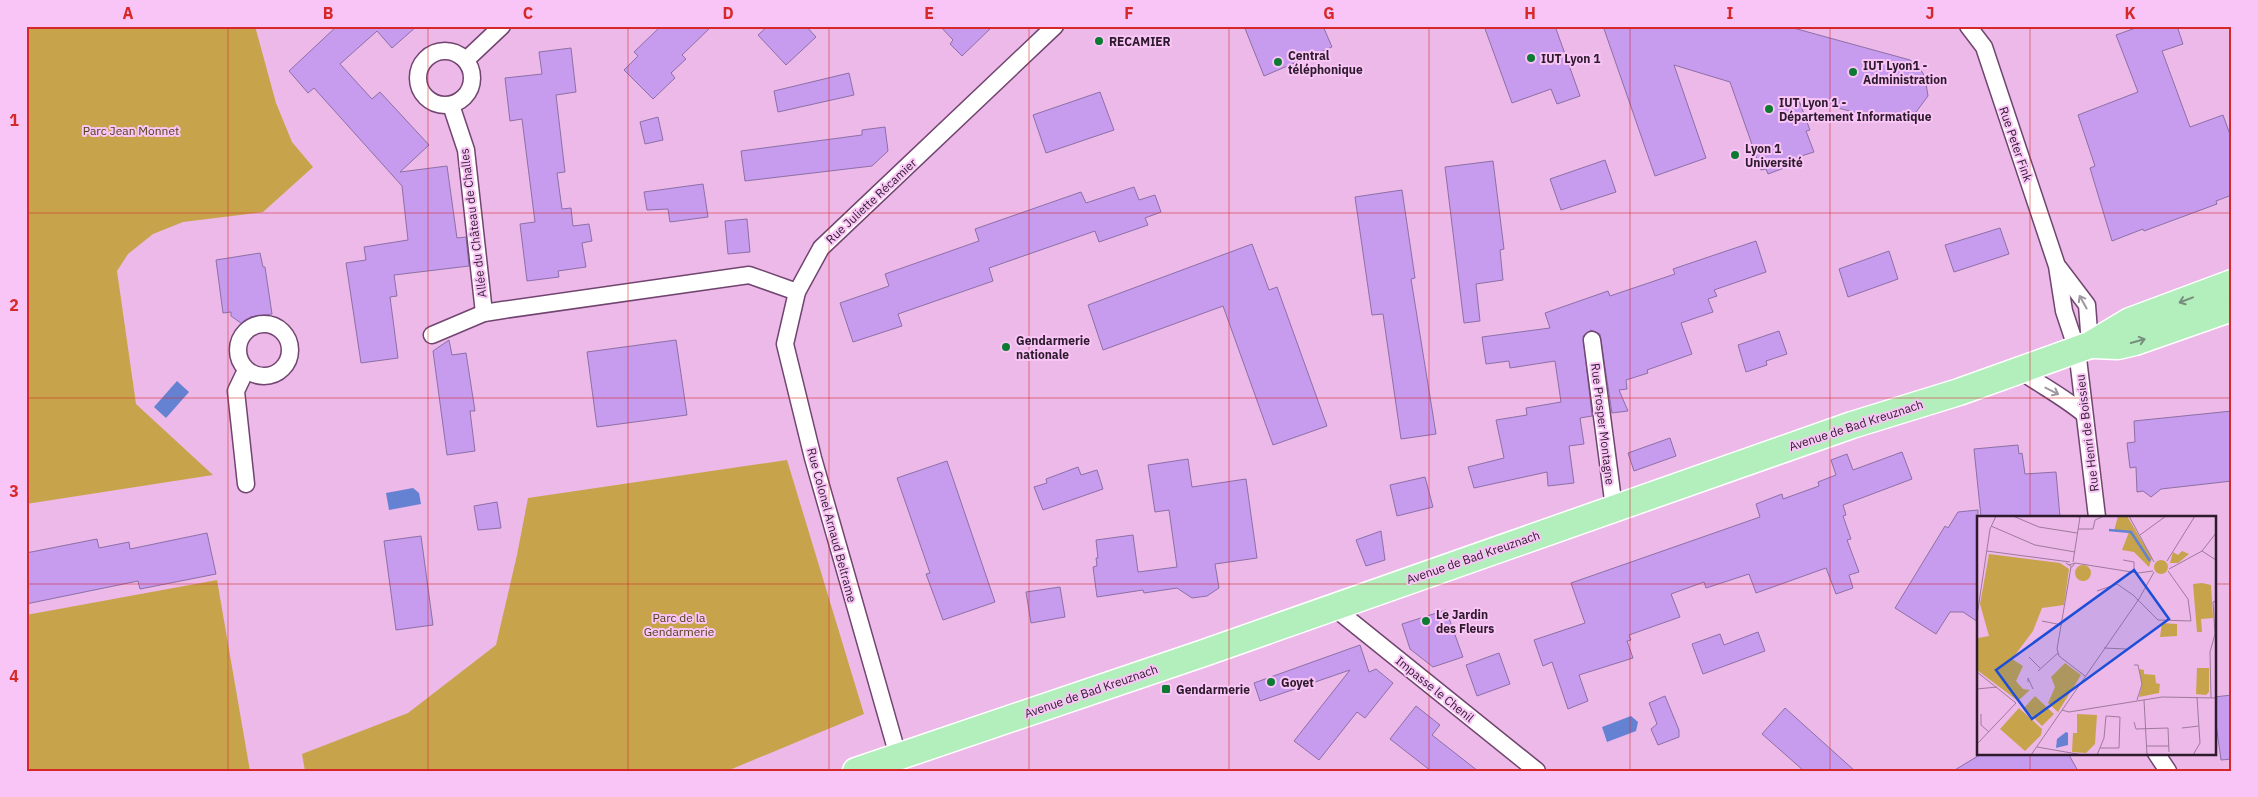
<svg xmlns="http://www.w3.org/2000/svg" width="2258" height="797" font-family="'IBM Plex Sans',sans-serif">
  <rect width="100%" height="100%" fill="#ecb9e9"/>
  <g fill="#c7a44b">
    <polygon points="26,26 255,26 276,103 292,142 313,167 263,212 183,222 153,234 128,254 117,271 136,404 213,475 26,504"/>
    <polygon points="787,460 864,714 727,771 305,771 302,754 408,713 496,645 517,555 528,498"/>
    <polygon points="217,580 250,771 26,771 26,615"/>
  </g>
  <g fill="#6581d1">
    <polygon points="177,381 189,392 166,418 154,407"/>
    <polygon points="413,488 419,493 421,504 389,510 386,493"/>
    <polygon points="1631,716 1638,722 1636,731 1607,742 1602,727"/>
  </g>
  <g fill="#c79bee" stroke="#8c70a6">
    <polygon points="337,26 417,26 392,48 377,31 340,64 372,99 380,92 429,145 400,172 447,166 457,238 466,237 469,266 394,275 397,296 390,297 398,358 361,363 346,263 366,260 364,247 408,240 402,186 314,88 308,93 289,71"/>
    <polygon points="661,26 712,26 682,55 686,59 671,73 675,78 653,99 624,70 638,56 634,52"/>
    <polygon points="768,26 806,26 816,37 786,65 758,35"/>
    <polygon points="940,26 993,26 962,56 950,44 953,40"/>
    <polygon points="1244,26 1323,26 1332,47 1264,76"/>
    <polygon points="1484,26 1555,26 1580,96 1557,104 1551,89 1512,103"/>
    <polygon points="1603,26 1786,26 1910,60 1919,67 1925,77 1928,96 1916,112 1907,118 1898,121 1886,120 1798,98 1810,130 1806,131 1814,152 1798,157 1800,162 1768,174 1766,169 1761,170 1730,82 1674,65 1706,158 1655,176"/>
    <polygon points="2141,26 2177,26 2183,44 2162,51 2190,127 2223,115 2232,140 2232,195 2216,201 2217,204 2144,231 2143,229 2112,241 2090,168 2095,166 2078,115 2138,92 2116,35"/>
    <polygon points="571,48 576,92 556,95 565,172 557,173 562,209 571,208 573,226 589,224 592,241 582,243 586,267 558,271 559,277 527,281 520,224 535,222 522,119 510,121 505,78 542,74 539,52"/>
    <polygon points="849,73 854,95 778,112 774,91"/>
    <polygon points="1100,92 1114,130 1046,153 1033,115"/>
    <polygon points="658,117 663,140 645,144 640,122"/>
    <polygon points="885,127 888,151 872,166 745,181 741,151 862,135 862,130"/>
    <polygon points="1605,160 1616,192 1561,210 1550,179"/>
    <polygon points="1493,161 1504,249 1500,250 1503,280 1476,284 1480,321 1464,323 1445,167"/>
    <polygon points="703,184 708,217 670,222 668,209 647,210 644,192"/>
    <polygon points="1134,187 1139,200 1155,195 1161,212 1145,218 1148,225 1099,242 1095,231 989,268 993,281 898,314 902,326 853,342 840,303 889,286 885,274 979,241 975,229 1081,192 1086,203"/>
    <polygon points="1402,190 1415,278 1411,279 1436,434 1401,439 1383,314 1372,315 1355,197"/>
    <polygon points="747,219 750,252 728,254 725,221"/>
    <polygon points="2000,228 2009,254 1954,272 1945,245"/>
    <polygon points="1756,241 1766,272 1714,290 1717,296 1708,299 1713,312 1681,323 1692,354 1647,370 1648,373 1626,380 1627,389 1619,390 1628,411 1612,413 1600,334 1591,330 1583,336 1592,416 1580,418 1584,444 1569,446 1574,483 1548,486 1547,472 1474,488 1468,467 1504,458 1496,420 1527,415 1526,408 1561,402 1555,361 1510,368 1509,361 1486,364 1482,337 1550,328 1545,313 1608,291 1610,296 1675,274 1673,269"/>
    <polygon points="1252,244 1269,290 1277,287 1327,426 1273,445 1223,306 1103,350 1088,305"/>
    <polygon points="1889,251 1898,279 1848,297 1839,269"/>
    <polygon points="260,253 263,267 265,267 272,314 250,317 245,326 231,316 231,312 223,313 216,260"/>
    <polygon points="1779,331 1787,354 1766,361 1767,365 1746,372 1738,345"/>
    <polygon points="449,340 452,355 466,353 475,411 470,411 475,451 447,455 433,351"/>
    <polygon points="676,340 687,415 597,427 587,352"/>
    <polygon points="2232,411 2232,481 2161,489 2151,497 2143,491 2137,492 2136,467 2130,468 2127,443 2135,442 2134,421"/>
    <polygon points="1670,438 1676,456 1634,471 1628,453"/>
    <polygon points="2018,445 2019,454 2022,453 2025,474 2056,472 2060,517 1981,517 1974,449"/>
    <polygon points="1902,452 1912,479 1843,505 1846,515 1843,516 1851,539 1847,540 1859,572 1849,575 1853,588 1836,594 1826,568 1756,593 1749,574 1706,588 1704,582 1671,594 1680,617 1629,635 1631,640 1627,641 1633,658 1579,675 1588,701 1568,709 1552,662 1543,666 1534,640 1585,623 1571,583 1760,517 1756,504 1782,494 1783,499 1819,486 1818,482 1836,475 1831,460 1847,454 1853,470"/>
    <polygon points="1188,459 1192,487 1246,479 1257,558 1215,564 1219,588 1207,596 1192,598 1177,588 1144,593 1143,590 1097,597 1093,567 1097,566 1096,558 1098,558 1096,540 1133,535 1138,572 1177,567 1169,510 1155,512 1148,465"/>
    <polygon points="947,461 995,602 943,620 926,574 930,573 897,478"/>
    <polygon points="1078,467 1081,475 1097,470 1103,489 1043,510 1034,487 1047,483 1046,479"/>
    <polygon points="1425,477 1433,507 1397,516 1390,485"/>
    <polygon points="497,502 501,528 478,530 474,506"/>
    <polygon points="1978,510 1978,622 1963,612 1950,612 1936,634 1895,608 1945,526 1948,528 1958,512"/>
    <polygon points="1381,531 1385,560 1366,566 1356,540"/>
    <polygon points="207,533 216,574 140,589 138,581 26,604 26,553 97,539 99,548 129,542 130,549"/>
    <polygon points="421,536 433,625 396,630 384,541"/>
    <polygon points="1060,587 1065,617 1031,623 1026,592"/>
    <polygon points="1446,610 1463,657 1433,667 1410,649 1402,624"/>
    <polygon points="1758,632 1765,651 1703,674 1692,644 1720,634 1724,645"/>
    <polygon points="1360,645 1369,672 1376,669 1393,683 1365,718 1357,712 1319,760 1294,741 1350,670 1260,701 1254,683"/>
    <polygon points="1499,653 1510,684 1477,696 1466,665"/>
    <polygon points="2232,695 2232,759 2221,760 2216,724 2214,725 2214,697"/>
    <polygon points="1665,696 1679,730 1679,737 1658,745 1651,729 1657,724 1649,703"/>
    <polygon points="1416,706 1440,725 1432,735 1478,771 1431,771 1390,739"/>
    <polygon points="1785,708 1855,771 1804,771 1762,734"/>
    <polygon points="1983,753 2068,753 2078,771 1953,771"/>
  </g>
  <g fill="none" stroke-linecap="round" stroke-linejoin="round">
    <g stroke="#714570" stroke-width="19">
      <g id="street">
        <polyline points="1968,26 1984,47 2057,266 2064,311 2077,350 2097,517"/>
        <circle cx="445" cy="78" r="27"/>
        <polyline points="466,60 502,26"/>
        <polyline points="451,105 466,150 484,313"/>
        <polyline points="2059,268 2087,305 2090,345"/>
        <circle cx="264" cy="350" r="26"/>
        <polyline points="432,335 484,313 503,310 749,275 797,292"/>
        <polyline points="1592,340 1614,508"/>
        <path d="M2018,369C2040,385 2064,397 2084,414"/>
        <polyline points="246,484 236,391 246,370"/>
        <polyline points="1332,606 1537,771"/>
        <polyline points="2156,753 2168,771"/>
        <polyline points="898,756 813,458 785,344 797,292 821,248 1055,26"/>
      </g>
    </g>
    <g stroke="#fff" stroke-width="29">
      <g id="primary">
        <polyline points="2093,345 2118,346 2135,342 2232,308"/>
        <polyline points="856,771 1201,654 1852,425 1959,392 2090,345 2130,321 2232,283"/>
      </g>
    </g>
    <use href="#street" stroke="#fff" stroke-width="16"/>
    <use href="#primary" stroke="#b3eebd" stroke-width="26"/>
  </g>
  <defs><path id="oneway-shaft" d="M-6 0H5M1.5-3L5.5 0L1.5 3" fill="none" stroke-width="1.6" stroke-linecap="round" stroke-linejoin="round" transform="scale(1.25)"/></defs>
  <g stroke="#778f7c">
    <use href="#oneway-shaft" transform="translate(2186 300) rotate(159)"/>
    <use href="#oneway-shaft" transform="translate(2138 341) rotate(-16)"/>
  </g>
  <g stroke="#a098a0">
    <use href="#oneway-shaft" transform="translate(2083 302) rotate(-119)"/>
    <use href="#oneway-shaft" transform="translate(2052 391) rotate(27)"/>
  </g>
  <path fill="none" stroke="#d62828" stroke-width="1" stroke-opacity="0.55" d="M228,26V771M428,26V771M628,26V771M829,26V771M1029,26V771M1229,26V771M1429,26V771M1630,26V771M1830,26V771M2030,26V517M26,213H2232M26,398H2232M26,584H1978M2214,584H2232M2030,753V771"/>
  <g fill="#0c7b31" stroke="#f9c5f6" stroke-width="2">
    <circle cx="1099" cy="41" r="5"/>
    <circle cx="1531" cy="58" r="5"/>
    <circle cx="1278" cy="62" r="5"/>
    <circle cx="1853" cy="72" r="5"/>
    <circle cx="1769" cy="109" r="5"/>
    <circle cx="1735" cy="155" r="5"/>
    <circle cx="1006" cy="347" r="5"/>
    <circle cx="1426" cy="621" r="5"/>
    <circle cx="1271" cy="682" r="5"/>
    <rect x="1161" y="684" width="10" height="10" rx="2.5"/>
  </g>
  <g text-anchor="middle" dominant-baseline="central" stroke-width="4" stroke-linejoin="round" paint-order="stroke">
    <g font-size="12" font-weight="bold" fill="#2d1a2c" stroke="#f9c5f6" text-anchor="start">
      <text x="1109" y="41">RECAMIER</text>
      <text x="1288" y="55">Central<tspan x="1288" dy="14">téléphonique</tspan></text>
      <text x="1541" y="58">IUT Lyon 1</text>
      <text x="1863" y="65">IUT Lyon1 -<tspan x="1863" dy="14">Administration</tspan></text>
      <text x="1779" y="102">IUT Lyon 1 -<tspan x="1779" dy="14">Département Informatique</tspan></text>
      <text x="1745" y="148">Lyon 1<tspan x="1745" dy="14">Université</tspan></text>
      <text x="1016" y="340">Gendarmerie<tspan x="1016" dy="14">nationale</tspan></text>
      <text x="1436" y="614">Le Jardin<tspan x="1436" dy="14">des Fleurs</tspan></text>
      <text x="1281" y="682">Goyet</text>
      <text x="1176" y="689">Gendarmerie</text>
    </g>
    <g font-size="12" fill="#514117" stroke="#f9c5f6">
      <text x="131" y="130">Parc Jean Monnet</text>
      <text x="679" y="617">Parc de la<tspan x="679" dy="14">Gendarmerie</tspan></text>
    </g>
    <g font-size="12" fill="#2d1a2c" stroke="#f9c5f6">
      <text transform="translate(2016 144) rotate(71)">Rue Peter Fink</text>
      <text transform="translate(871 201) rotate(-43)">Rue Juliette Récamier</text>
      <text transform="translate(473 223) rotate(-97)">Allée du Château de Challes</text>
      <text transform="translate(1603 424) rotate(83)">Rue Prosper Montagne</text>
      <text transform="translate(1856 425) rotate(-18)">Avenue de Bad Kreuznach</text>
      <text transform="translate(2087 433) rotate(-97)">Rue Henri de Boissieu</text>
      <text transform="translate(832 525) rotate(75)">Rue Colonel Arnaud Beltrame</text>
      <text transform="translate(1473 557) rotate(-19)">Avenue de Bad Kreuznach</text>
      <text transform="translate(1435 689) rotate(39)">Impasse le Chenil</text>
      <text transform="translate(1091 691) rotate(-19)">Avenue de Bad Kreuznach</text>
    </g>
  </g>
  <g transform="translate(1977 516)">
    <rect width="239" height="239" fill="#ecb9e9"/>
    <path d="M141,0H150L175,42L172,51L157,36L145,34L152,16L137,15ZM205,35L212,38L201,47H193L196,36L201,39ZM12,38L83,47L92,53L87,89L65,92L56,115L35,143L46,150L39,165L46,173L53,174L41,185L0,154V116L1,122L12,120L3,88ZM177 51a7 7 0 1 1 14 0a7 7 0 1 1-14 0ZM98 57a8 8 0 1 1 16 0a8 8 0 1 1-16 0ZM225,67L234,69L236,102L224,103L225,116H220L216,68ZM185,107L200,108V120L183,121ZM88,147L104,159L81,196L71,187L78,171L74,161ZM220,152H232V176L229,179L219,178ZM162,153L167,154V158L178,159L179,167L183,168L182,177L162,181L165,169ZM58,180L77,198L65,210L47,192ZM42,192L65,213L64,219L48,235L23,213ZM100,198L120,199L118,228L109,237L95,236L96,217H100Z" fill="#c7a44b"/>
    <path d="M89,216L91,217V229L79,232L80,223Z" fill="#6581d1"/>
    <path fill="none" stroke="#6581d1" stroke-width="2.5" d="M132,14L154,16L173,45"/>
    <path fill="none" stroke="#a0799d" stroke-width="1" d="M36,0L62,11L100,17M152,0L177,46M14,10L58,29L98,36M101,13H116L118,4L127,0M163,19L189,0M10,35L93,46M225,35L239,44M146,44L157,46V56M190,45L218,0M96,46L103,1L96,0M89,47L95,51L98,47L92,49M98,47L161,57L176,55M94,51L80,133L82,140L108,160M192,53L225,35L239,17M120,75L140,68L156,79M156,79L181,104L214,105L211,83L191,55M0,100L13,13L19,0M65,105L85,109M127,132L149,133M52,141L63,152M157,149H161L165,168L160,184M61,155L81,137M0,156L39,187L0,228M51,166V162L56,173M0,173L20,171M234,182L233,136L238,118L236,86L239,85M167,184L170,239M85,194L92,196L185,181L239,182M4,198V209L12,216M157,206L159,213L191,212L192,236M205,212L222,210M170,230H192M60,231L106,239M54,239L162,83L177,56M120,239L127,222L129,200L143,201L142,232H123M216,239L223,227L220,181"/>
    <path fill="#1d4ed8" fill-opacity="0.15" stroke="#1d4ed8" stroke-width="2.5" d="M157,54L192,103L55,203L19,154Z"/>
    <rect width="239" height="239" fill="none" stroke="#2d1a2c" stroke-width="2.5"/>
  </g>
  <rect width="2258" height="797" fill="none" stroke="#f9c5f6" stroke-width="55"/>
  <rect x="28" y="28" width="2202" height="742" fill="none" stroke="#d62828" stroke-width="2"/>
  <g font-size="16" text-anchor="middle" font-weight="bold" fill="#d62828">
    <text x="128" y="19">A</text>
    <text x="328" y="19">B</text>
    <text x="528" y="19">C</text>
    <text x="728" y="19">D</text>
    <text x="929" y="19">E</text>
    <text x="1129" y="19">F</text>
    <text x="1329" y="19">G</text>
    <text x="1530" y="19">H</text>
    <text x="1730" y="19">I</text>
    <text x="1930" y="19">J</text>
    <text x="2130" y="19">K</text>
    <text x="14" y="126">1</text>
    <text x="14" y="311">2</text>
    <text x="14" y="497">3</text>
    <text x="14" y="682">4</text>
  </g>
</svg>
